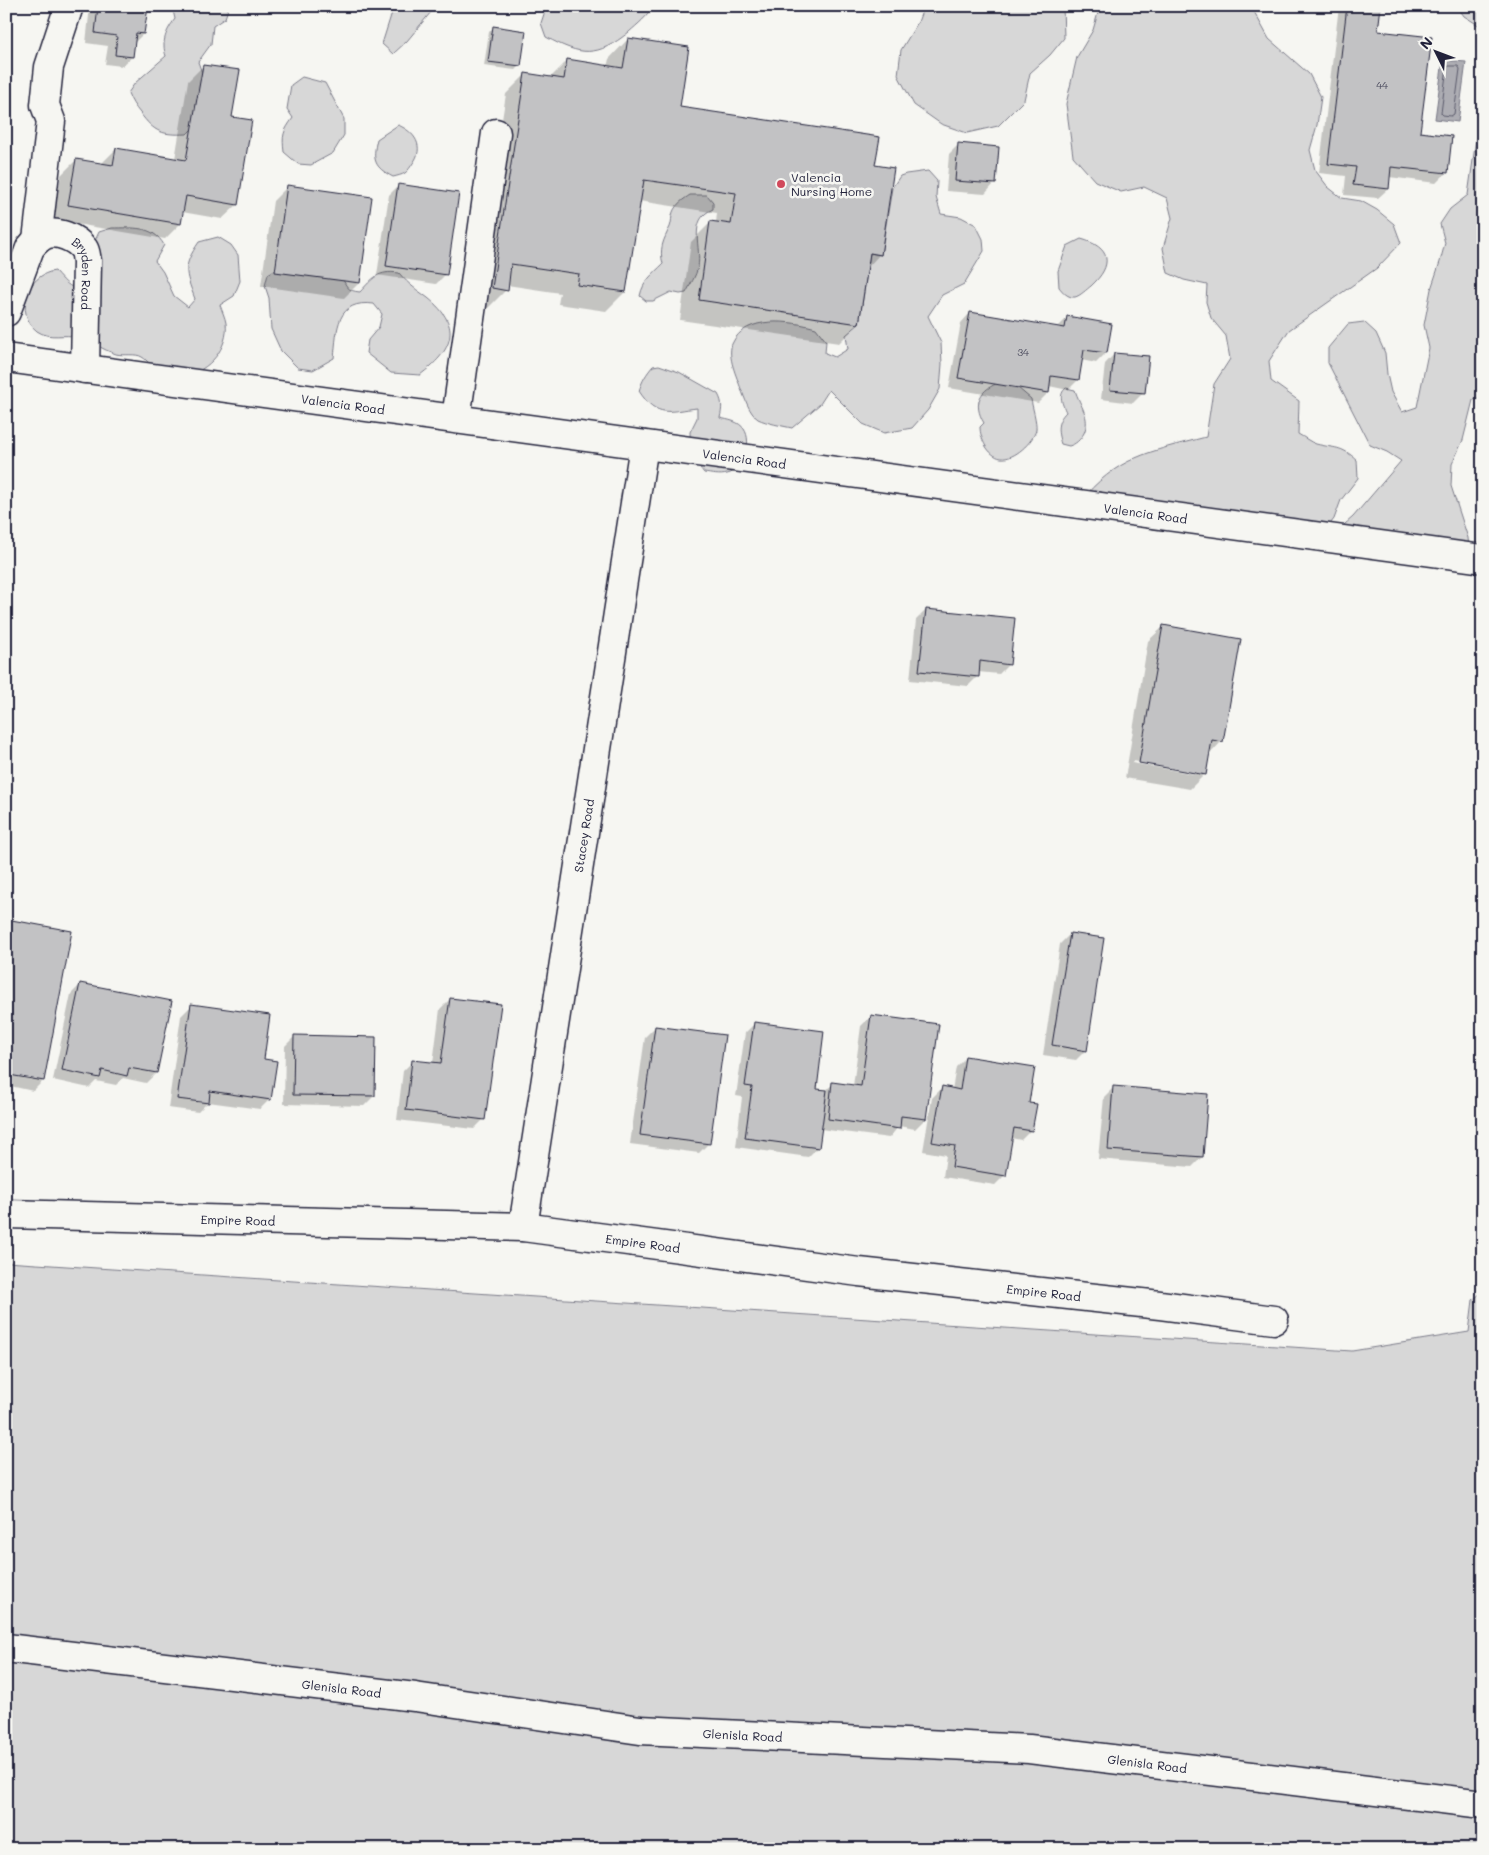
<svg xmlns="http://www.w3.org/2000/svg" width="1489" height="1855" font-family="Mali,sans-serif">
  <rect width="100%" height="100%" fill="#f6f6f2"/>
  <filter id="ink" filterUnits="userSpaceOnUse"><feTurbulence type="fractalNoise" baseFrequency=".02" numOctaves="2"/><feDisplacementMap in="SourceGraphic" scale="10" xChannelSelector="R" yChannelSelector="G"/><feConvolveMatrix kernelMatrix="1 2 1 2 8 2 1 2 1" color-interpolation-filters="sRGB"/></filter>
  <g filter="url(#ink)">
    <g fill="#d7d7d7" stroke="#7c7c89">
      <path d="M172,6H229L225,18L213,26L211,44L198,62L204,78L203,118L187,134C162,135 155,133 140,113C135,107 131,101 128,93L135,83L166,56C161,42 166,31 175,19Z"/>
      <polygon points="394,6 436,6 407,41 393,54 382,44"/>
      <path d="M550,6H654C647,17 638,24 629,32C597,58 581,56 546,37L541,23L545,11Z"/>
      <polygon points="924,6 1063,6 1064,38 1050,55 1030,73 1024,100 998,126 967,133 941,124 914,105 898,75 901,50 918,22"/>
      <path d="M1100,6H1251L1269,39L1309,74L1321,97L1317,125L1310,150L1315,170L1328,187L1342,198L1361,201L1377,210L1394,224L1401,243L1377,268L1289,330L1269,361L1271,381L1299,401L1298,434C1304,437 1310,442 1316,444C1336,449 1340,445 1357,460L1358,478L1341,500L1334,519L1320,537L1078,504C1117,456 1149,452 1206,437L1214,384L1230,359L1226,336L1211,318L1206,302L1207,285L1184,280L1168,273L1163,248L1172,218L1167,198L1144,187L1121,192L1095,181L1073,156L1066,104L1077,57L1093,30Z"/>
      <polygon points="1457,6 1483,6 1483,28 1464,16"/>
      <path d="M302,77L325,83L344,119V135L333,153L311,165L298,164L284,152C282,135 283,132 293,118L287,109L291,85Z"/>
      <polygon points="1483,90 1483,308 1478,342 1483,354 1483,398 1473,400 1463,440 1452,464 1451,486 1468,538 1470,558 1329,538 1353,517 1401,461 1387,452 1370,445 1328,363 1328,348 1348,324 1364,322 1376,333 1385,353 1387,374 1391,392 1402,412 1417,407 1429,348 1424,325 1431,289 1440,262 1445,243 1440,224 1450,209 1468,195"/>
      <path d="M398,125C415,132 425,147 413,163C411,166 408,171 405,173C402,175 397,176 393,177C374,167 372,160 377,139Z"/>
      <path d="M928,171L937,181L936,197L941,214L961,217L976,225L983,239L984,251L964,284L942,295L928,316L941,343L942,364L940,389L928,410L912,428L884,433L863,424L829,390L820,404L792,428C783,426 766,423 758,419C749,413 745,398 741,389C737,377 727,357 732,344C745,314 792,321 816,328L826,341L825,353L835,357L848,349L846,335L859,324L870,253L881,255L892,188L900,176L906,174Z"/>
      <path d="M690,195H707L713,202V209C687,220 702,248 698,267C696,276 690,285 686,293L680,294L671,292L653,301H646L640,296C643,281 653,274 663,264C659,249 663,241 670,227C672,222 671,217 673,212C676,204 684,199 690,195Z"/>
      <path d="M112,228C132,228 153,225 164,245L155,261L163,272L174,296L188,307L195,299C185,272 182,267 199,242L218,237L231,245L238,255L240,281L234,296L220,305C222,311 225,317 226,323C229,347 209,372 185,375C179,376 169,375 163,373C155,372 149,361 142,357C136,353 124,356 116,354C103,350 91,341 78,337C64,333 50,340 37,331C14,313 27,274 55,271C72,290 74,293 97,280L101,268L93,245L99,232Z"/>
      <path d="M1081,239C1111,247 1114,265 1091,286C1087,289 1080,296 1075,297C1068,298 1063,292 1059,287L1058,271L1067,246Z"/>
      <path d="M284,264L341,275C346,286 347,291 360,292C373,278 378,270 399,273C410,286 416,289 428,298C464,327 452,351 420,375L391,373L366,353L368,340L379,327L382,314L374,304C336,299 337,329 334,358L313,370L298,368L281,351L271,329L269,298L265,286L268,274Z"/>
      <path d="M659,365L679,372L718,394C723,403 722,409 720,418C728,420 739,421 744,429C753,442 744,471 727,474C720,476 711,474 704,473L691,456L690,432L697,418V408C670,411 657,419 639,391C642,381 646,374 653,366Z"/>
      <path d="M1001,382H1011L1031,399C1032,407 1037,421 1036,430C1033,442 1014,460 1001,458C988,456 980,438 980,427L984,423C972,403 980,389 1001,382Z"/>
      <path d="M1066,388L1075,390C1080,406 1091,417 1084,433C1080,440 1076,444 1069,446L1061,444C1057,431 1056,422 1066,412C1062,403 1058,395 1066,388Z"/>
      <polygon points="6,1262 1352,1351 1469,1332 1473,1300 1483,1291 1483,1849 6,1849"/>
    </g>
    <polygon fill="#adadb3" stroke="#757583" points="1443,60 1466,62 1458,122 1435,119"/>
    <g fill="#0003" fill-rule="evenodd">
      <polygon points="90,6 129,6 146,8 143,34 134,43 132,57 122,66 105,64 108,46 86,43"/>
      <polygon points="1339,6 1379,6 1376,32 1419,133 1451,137 1446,173 1436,183 1389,177 1388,189 1378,198 1344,195 1346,176 1319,173"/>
      <polygon points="493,28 520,65 515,70 484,66 489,32"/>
      <polygon points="628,39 678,109 874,167 880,254 867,268 858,324 839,343 680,320 691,242 711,222 716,223 717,213 639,201 625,292 606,311 558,304 560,293 507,285 506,290 487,309 473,307 506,94 526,74 550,78 567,61 607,67 609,59"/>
      <polygon points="203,66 231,118 237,205 222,219 182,212 180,224 165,239 53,220 61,175 76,160 101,164 116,149 175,159 188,81"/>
      <polygon points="959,144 997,148 994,184 985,194 946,191 949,154"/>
      <polygon points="399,185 446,274 436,284 377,275 389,195"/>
      <polygon points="288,186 359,283 344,298 261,286 273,201"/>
      <polygon points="970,313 1057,328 1067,318 1106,353 1096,363 1081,360 1078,380 1068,390 1049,386 1048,393 1038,403 949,388 961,323"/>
      <polygon points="1114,354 1143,393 1133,403 1101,399 1105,364"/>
      <polygon points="926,610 1009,664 999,674 978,672 978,676 968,686 910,680 916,620"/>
      <path d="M1163,627L1222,741L1208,756L1205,774L1190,789L1125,778L1148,641ZM1133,761L1194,771V774L1132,763Z"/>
      <polygon points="6,920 43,1081 33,1091 6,1085"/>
      <polygon points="1070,934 1086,1050 1076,1060 1043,1055 1060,944"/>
      <polygon points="81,984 156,1073 146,1083 123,1078 116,1085 96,1081 89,1088 53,1080 71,994"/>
      <polygon points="450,999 484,1119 474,1129 397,1120 403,1071 413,1061 433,1063 440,1009"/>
      <polygon points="191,1006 262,1060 270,1099 260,1109 208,1102 198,1112 168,1108 181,1016"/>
      <polygon points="871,1016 925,1119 915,1129 899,1126 889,1138 820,1129 818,1147 808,1157 736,1147 742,1097 736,1096 745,1033 755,1023 815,1090 825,1091 833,1084 853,1086 861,1026"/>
      <polygon points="655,1027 709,1143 699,1153 630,1144 645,1037"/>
      <polygon points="295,1036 374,1096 364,1106 284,1104 285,1046"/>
      <polygon points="966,1057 1031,1130 1021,1140 1011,1138 1005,1175 995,1185 943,1177 946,1155 923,1151 932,1098 942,1088 952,1090 956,1067"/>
      <polygon points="1114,1087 1202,1157 1192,1167 1098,1159 1104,1097"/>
    </g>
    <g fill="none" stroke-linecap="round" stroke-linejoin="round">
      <polygon stroke="#5a5a6b" stroke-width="1" points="1450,66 1458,66 1460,69 1454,114 1451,116 1443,115 1441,113 1447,67"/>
    </g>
    <g fill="#c2c2c4" stroke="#22223b">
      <polygon points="98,6 148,7 144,34 136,33 133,57 115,55 117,36 95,33"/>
      <polygon points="1347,6 1381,6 1378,31 1432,37 1420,132 1452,136 1448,173 1391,167 1389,189 1353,185 1356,167 1328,164"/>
      <polygon points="493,26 526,31 521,66 488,62"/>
      <polygon points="628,38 689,47 680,107 880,137 875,165 894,168 881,255 870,253 859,324 699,300 710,221 731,224 736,193 644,180 626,292 577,285 579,274 511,264 508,291 492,288 525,73 564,79 567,59 623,68"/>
      <polygon points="203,65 240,70 232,117 252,120 238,205 186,196 181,224 68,205 76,159 113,165 116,148 186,160"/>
      <polygon points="958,143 999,147 996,184 955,181"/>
      <polygon points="398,184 459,193 447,275 386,266"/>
      <polygon points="287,185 372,197 360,283 275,272"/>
      <polygon points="970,312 1065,328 1067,316 1112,324 1107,353 1084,350 1079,380 1051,376 1049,393 958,378"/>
      <polygon points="1114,353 1149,356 1145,393 1110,390"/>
      <polygon points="926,609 1015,618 1010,665 980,661 979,677 919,671"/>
      <polygon points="1163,625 1241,639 1223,742 1212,740 1206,775 1139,763"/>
      <polygon points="6,919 72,931 44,1081 9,1075 12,1057 6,1056"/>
      <polygon points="1070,933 1104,938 1087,1051 1052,1045"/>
      <polygon points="80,983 172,1001 157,1073 129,1068 127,1076 102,1070 100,1078 62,1070"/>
      <polygon points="450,998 501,1004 485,1120 406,1110 412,1060 441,1063"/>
      <polygon points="191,1004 270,1015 264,1059 277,1061 271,1100 210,1091 209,1103 177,1099"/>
      <polygon points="871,1015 939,1024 926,1119 901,1116 900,1129 828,1119 832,1082 861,1086"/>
      <polygon points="754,1022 824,1031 817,1089 827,1090 819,1148 745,1138 752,1087 745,1086"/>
      <polygon points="655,1026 725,1035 710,1144 640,1135"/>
      <polygon points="294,1035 376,1037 375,1096 293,1095"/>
      <polygon points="965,1056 1035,1067 1029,1103 1037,1104 1032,1131 1014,1128 1006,1176 952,1167 955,1146 932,1142 942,1086 960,1090"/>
      <polygon points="1113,1086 1208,1094 1203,1157 1108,1150"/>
    </g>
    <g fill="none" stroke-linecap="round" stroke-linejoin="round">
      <g stroke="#22223b" stroke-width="31">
        <g id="minor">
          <polyline points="37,240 51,121 45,105 49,67 69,6"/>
          <path id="s1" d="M6,312L30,248C34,243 38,238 45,235C57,230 76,238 84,249C86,252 86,257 87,261L85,369"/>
          <path id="s2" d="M6,358L1483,559"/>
          <polyline points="456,419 496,133"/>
          <path id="s3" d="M6,1214L523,1227L859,1272L1160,1305L1274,1320"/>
          <path id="s4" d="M523,1227L644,445"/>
          <path id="s5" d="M6,1648L415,1697L640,1730L1029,1749L1483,1804"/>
        </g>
      </g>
      <use href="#minor" stroke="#f6f6f2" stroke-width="28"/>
    </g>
  </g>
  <circle fill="#d1495b" stroke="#f6f6f2" stroke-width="2" cx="781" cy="184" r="5"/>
  <g text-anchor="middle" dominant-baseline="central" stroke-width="5" stroke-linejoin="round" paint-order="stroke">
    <g font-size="10" fill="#4a4a5d">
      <text x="1382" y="85">44</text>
      <text x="1023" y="352">34</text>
    </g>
    <g font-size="12" fill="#22223b" stroke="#f6f6f2" text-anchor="start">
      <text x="791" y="177">Valencia<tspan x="791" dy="14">Nursing Home</tspan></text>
    </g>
    <g font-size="12" fill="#22223b" stroke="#f6f6f2">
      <text stroke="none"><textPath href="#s1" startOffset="156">Bryden Road</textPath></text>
      <text stroke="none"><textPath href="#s2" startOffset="340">Valencia Road</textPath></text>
      <text stroke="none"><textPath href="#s2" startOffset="745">Valencia Road</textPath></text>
      <text stroke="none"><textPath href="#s2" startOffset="1150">Valencia Road</textPath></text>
      <text stroke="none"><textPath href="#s4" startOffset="396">Stacey Road</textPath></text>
      <text stroke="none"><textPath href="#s3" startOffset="232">Empire Road</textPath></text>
      <text stroke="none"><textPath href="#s3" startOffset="638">Empire Road</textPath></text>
      <text stroke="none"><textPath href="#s3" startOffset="1042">Empire Road</textPath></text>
      <text stroke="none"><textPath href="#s5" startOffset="338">Glenisla Road</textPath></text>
      <text stroke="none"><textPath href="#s5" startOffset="742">Glenisla Road</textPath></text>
      <text stroke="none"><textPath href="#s5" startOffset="1148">Glenisla Road</textPath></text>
    </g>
  </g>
  <rect width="1489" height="1855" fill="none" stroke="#f6f6f2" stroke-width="25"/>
  <rect x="12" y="12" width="1464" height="1830" fill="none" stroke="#22223b" stroke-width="2" filter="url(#ink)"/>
  <g transform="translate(1436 52) rotate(312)" stroke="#f6f6f2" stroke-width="4" paint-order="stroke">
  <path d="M0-4L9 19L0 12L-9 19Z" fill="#22223b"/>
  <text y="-8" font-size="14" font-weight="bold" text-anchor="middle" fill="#22223b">N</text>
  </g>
</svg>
